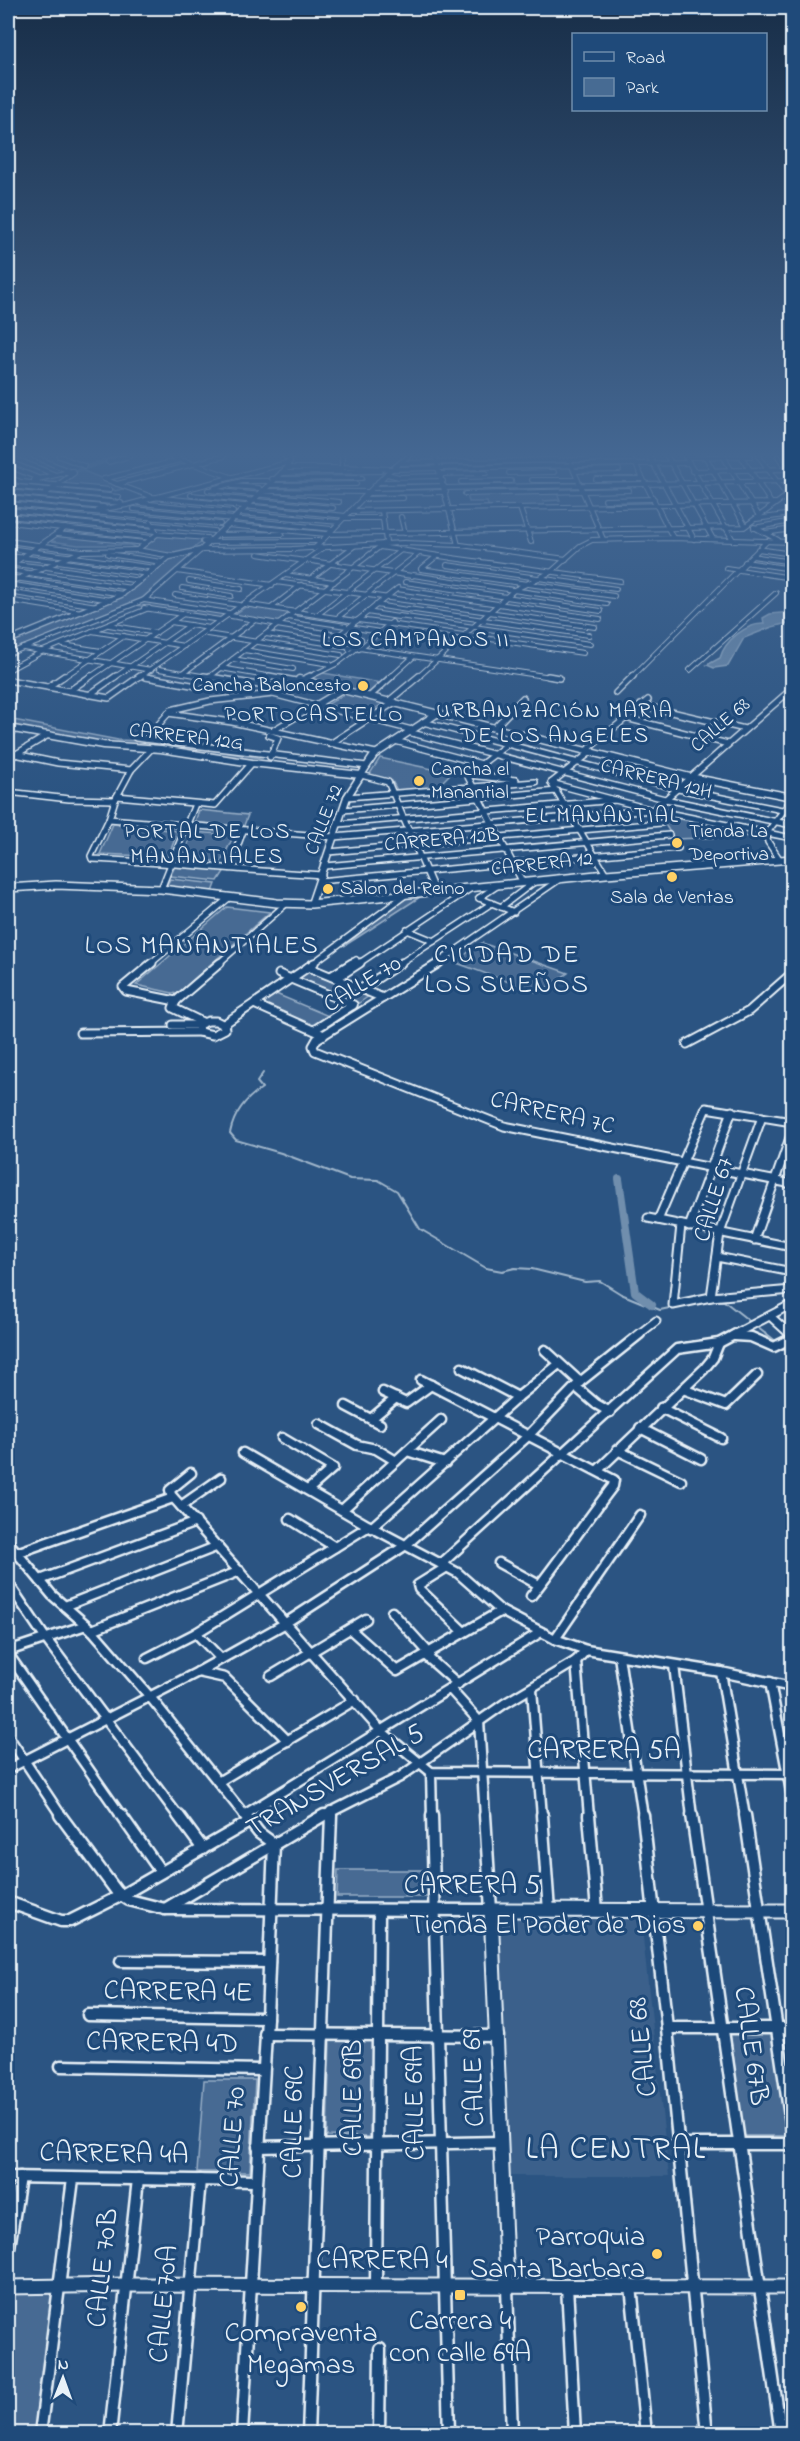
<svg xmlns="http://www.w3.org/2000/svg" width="800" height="2441" font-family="'Indie Flower',sans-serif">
  <rect width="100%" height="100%" fill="#2b5482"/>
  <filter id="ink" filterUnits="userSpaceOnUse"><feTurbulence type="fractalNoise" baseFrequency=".0167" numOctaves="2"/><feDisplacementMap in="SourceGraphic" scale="12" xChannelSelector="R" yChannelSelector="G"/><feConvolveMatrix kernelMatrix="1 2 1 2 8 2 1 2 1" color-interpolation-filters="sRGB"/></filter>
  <g filter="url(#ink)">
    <polygon fill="#3a608b" points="499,1919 641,1919 669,2176 510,2176"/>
    <g fill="#476b93" stroke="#98aec6" stroke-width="1.5">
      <polygon points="81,470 126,488 115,491 113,489 28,482"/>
      <polygon points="557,493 560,500 543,501 545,507 489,508 487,502 469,502 467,494"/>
      <path d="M160,535L205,539C185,559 167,553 141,550Z"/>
      <polygon points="56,536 141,544 137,548 130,545 78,545 51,541"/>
      <polygon points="196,551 142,598 8,652 8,643 123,596 168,558"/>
      <polygon points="144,601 227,614 220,619 135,605"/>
      <polygon points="247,606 292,612 279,622 234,615"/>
      <polygon points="323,673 381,683 368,694 308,679"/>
      <polygon points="346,693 385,702 364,716 325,706"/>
      <polygon points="8,719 118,740 164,742 260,758 256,760 237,759 98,742 8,725"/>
      <polygon points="380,758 451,773 438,786 462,784 463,787 398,792 392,781 369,775"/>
      <polygon points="199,810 248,815 243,828 194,825"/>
      <polygon points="658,813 761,836 674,839"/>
      <polygon points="113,824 178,831 168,857 100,854"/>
      <polygon points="193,832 234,835 221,862 182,858"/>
      <polygon points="176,865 225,870 218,881 170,876"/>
      <polygon points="170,879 216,884 213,892 166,887"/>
      <polygon points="423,895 355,939 344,946 405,897"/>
      <polygon points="227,907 270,912 177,994 136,985"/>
      <polygon points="482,943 568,973 539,993 454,962"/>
      <polygon points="310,970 372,994 359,1003 297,977"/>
      <polygon points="276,994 331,1017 314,1027 259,1004"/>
      <polygon points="338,1870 429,1870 429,1897 337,1897"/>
      <polygon points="730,2033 772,2033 788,2136 744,2136"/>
      <polygon points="330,2040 372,2040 370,2137 327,2136"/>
      <polygon points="204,2080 255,2080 250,2172 197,2172"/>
      <polygon points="8,2293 54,2293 35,2433 8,2434"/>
    </g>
    <path fill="#708ead" stroke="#a0b6cb" stroke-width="1.5" d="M792,612V622L772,627L744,638L728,666L714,668L707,665L720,658C725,640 747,623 764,624L763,618L770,614Z"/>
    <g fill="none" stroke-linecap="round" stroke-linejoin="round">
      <g stroke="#a0b6cb" stroke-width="2">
        <path d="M263,1073L257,1082L262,1088C245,1099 234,1113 230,1133L236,1140L281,1153L350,1179L378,1180L397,1191L420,1229L486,1268L502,1271L515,1268L532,1269L585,1282L600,1281L621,1294L660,1310L674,1307"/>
        <polyline points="715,1300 724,1301 767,1335"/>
      </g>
      <g stroke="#a0b6cb" stroke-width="3">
        <polyline points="766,1334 776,1342"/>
        <polyline points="782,1347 792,1353"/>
      </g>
      <polyline stroke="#708ead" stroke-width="4.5" points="78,470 121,456"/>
      <polyline stroke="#708ead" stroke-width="8" points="619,1179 635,1292 652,1305"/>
      <g stroke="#e8f1f8" stroke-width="6">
        <g id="minor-far4">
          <polyline points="8,456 56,475"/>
          <polyline points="33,456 74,473 44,495"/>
          <polyline points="59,456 84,466"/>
          <polyline points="171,456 231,477"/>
          <polyline points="342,456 342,472"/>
          <polyline points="435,456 458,545"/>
          <polyline points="649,456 694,539"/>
          <polyline points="667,456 713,539"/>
          <polyline points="685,456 733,540"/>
          <polyline points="705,456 745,525"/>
          <polyline points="723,456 759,516"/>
          <polyline points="741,456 771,503"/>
          <polyline points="759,456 787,496"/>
          <polyline points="778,456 792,477"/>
          <polyline points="285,457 295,456"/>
          <polyline points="685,457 751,456"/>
          <polyline points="108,462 129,456"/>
          <polyline points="400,463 632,459"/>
          <polyline points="635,463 673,538"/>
          <polyline points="571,464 603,539"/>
          <polyline points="8,466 38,478"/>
          <polyline points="342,467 392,469 689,463"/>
          <polyline points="287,468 342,468"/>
          <polyline points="574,471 619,470"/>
          <polyline points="692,471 792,469"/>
          <polyline points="281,473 380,471"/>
          <polyline points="509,473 554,472"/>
          <polyline points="387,474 399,477 441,476"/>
          <polyline points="440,474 486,473"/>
          <polyline points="8,477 21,482 110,490"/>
          <polyline points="104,479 152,497 346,516"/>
          <polyline points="104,479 180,460"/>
          <polyline points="272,479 362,478"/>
          <polyline points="596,479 643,479"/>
          <polyline points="34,480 73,471"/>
          <polyline points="532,480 577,480"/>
          <polyline points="378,482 443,481"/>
          <polyline points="461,482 511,481"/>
          <polyline points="117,484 224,456"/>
          <polyline points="269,485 356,484"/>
          <polyline points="8,486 119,497"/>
          <polyline points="232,486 259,488"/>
          <polyline points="215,488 242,481 268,481"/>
          <polyline points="374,488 444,486"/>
          <polyline points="445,488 792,481"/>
          <polyline points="208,490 339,502"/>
          <polyline points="262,491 369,492"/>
          <polyline points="8,492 121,503"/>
          <polyline points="368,493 446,492"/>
          <polyline points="465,494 629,490"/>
          <polyline points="191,495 333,508"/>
          <polyline points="8,498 104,507"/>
          <polyline points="363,499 403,498"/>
          <polyline points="605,500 654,499"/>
          <polyline points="140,503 233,512"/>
          <polyline points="8,504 220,524"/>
          <polyline points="520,508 531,542"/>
          <polyline points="134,509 332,529"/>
          <polyline points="8,510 214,531"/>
          <polyline points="98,510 127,505 290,462"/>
          <polyline points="350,511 776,503"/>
          <polyline points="240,513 339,522"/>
          <polyline points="8,516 155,531"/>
          <polyline points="401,517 405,533"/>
          <polyline points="343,518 383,518"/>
          <polyline points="756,519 792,514"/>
          <polyline points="8,522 153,538"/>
          <polyline points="227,525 326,534 744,527 792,492"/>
          <polyline points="754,527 778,540"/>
          <polyline points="754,528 792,521"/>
          <polyline points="765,533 792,529"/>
          <polyline points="57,534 146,543"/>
          <polyline points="157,534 207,538"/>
          <polyline points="216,535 282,534"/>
          <polyline points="8,541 82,551"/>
          <polyline points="203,542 320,541"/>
          <polyline points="380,547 453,558"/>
          <polyline points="8,548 155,568"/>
          <polyline points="314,549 388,472 409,456"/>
          <polyline points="758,549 792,554"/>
          <polyline points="137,550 157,534 151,522"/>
          <polyline points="108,554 162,562"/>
          <polyline points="258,554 305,561"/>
          <polyline points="8,556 56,561"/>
          <polyline points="752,556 792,562"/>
          <polyline points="452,558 620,581"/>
          <polyline points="305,560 412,576"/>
          <polyline points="58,561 148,574"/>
          <polyline points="745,562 792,569"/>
          <polyline points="13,564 41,567"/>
          <polyline points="447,565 616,589"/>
          <polyline points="8,567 65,528"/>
          <polyline points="47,567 140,581"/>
          <polyline points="726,568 792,578"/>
          <polyline points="421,569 614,596"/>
          <polyline points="421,569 437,556"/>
          <polyline points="8,570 131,588"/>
          <polyline points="177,571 272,585"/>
          <polyline points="285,575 334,582"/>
          <polyline points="413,575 607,604"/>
          <polyline points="8,577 123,594"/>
          <polyline points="310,579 354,546"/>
          <polyline points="189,581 241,589"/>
          <polyline points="276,582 595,627"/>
          <polyline points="405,582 601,611"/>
          <polyline points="8,583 82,551 137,550 172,556"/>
          <polyline points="8,584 111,600"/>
          <polyline points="182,588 231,596"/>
          <polyline points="397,589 600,619"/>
          <polyline points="8,592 97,606"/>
          <polyline points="175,595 239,605"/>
          <polyline points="8,600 82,612"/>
          <polyline points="144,600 229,613"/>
          <polyline points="244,604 356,621"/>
          <polyline points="376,605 407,610"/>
          <polyline points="144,608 220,620"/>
          <polyline points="271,608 301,585"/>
          <polyline points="408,609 589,635"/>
          <polyline points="367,612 398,617"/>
          <polyline points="317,615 401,550"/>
          <polyline points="231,616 279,624"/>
          <polyline points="399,616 590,644"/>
          <polyline points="288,617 346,626"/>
          <polyline points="337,618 419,553"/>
          <polyline points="358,620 389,624"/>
          <polyline points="171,622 209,628"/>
          <polyline points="390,624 583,653"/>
          <polyline points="109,625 156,633"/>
          <polyline points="277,625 361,639"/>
          <polyline points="349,627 380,632"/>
          <polyline points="92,631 184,646"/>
          <polyline points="207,634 341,655"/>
          <polyline points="266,634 558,678"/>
          <polyline points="339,635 398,588"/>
          <polyline points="63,645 101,651"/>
          <polyline points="23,648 151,670"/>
          <polyline points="349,649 361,639"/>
          <polyline points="359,649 392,622"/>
          <polyline points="244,650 330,664"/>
          <polyline points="8,654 144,600 201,550 292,549 403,543 461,545 566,559"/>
          <polyline points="233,659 293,669"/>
          <polyline points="221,668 278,678"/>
          <polyline points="159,669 214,678"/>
          <polyline points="8,670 43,651 149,608"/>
          <polyline points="690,670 776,593"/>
          <polyline points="183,673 255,620"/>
          <polyline points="146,677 151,678"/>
          <polyline points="62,678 124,636"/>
          <polyline points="89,678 183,614"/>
          <polyline points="114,678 190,625"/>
          <polyline points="138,678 323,548"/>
          <polyline points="208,678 386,542 382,511"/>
          <polyline points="307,678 338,663 357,648"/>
          <polyline points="390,678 413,657"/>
          <polyline points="417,678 514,590 551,572 580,546 592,540 673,538 792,542"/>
          <polyline points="631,678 767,541"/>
        </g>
      </g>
      <g stroke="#e8f1f8" stroke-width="8">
        <g id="minor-far3">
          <polyline points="204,676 283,689"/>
          <polyline points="269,676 296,681"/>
          <polyline points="548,676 559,678"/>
          <polyline points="146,677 197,686 210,676"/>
          <polyline points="8,680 109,698 140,676"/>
          <polyline points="48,687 64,676"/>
          <polyline points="69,691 91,676"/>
          <polyline points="616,693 633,676"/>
          <polyline points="273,694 412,730"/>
          <polyline points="89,695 116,676"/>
          <polyline points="370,696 392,676"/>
          <polyline points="389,701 419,676"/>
          <polyline points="641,705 745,729"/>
          <polyline points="168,713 232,722 376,753"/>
          <polyline points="626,718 728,744"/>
          <polyline points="423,722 678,789 792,812"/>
          <polyline points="494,728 523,698"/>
          <polyline points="272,731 343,689"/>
          <polyline points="408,732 665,799 792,825"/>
          <polyline points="521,734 467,775 523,883"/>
          <polyline points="269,735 278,738 270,757"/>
          <polyline points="136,738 367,766"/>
          <polyline points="146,739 171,710 210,701 273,694 310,676"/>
          <polyline points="395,741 482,764"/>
          <polyline points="330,744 395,702"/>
          <path d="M152,748L131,770L115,800L109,819L91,856L92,859C169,862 245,871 322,875"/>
          <polyline points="587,750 648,700"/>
          <polyline points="592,751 551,783 606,874"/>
          <polyline points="15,754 58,763 131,770"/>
          <polyline points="8,759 48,735"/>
          <polyline points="361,775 388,782 435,892"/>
          <polyline points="468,775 516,780"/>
          <polyline points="551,783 653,810 792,838"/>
          <polyline points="8,792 69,799 115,800"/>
          <polyline points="117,796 215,805 252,763"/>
          <polyline points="347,797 535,782"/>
          <polyline points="343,810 557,791"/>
          <polyline points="109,819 334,837 653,810 786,694"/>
          <polyline points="339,824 616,800"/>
          <polyline points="329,852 661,823"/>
          <polyline points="780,860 768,842 766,834 792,799"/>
          <polyline points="325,866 669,835"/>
          <polyline points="229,868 243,831"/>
          <polyline points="319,881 678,848"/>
          <polyline points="161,889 195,804"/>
          <polyline points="479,898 514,912"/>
          <polyline points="479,898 497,886"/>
          <polyline points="501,907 534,882"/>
          <polyline points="407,930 434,941"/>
          <polyline points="150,964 230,897"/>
          <polyline points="218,964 287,903"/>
          <polyline points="312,964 404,896"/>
          <polyline points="350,964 356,960"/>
          <polyline points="358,964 470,889"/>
          <polyline points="399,964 492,903"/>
          <polyline points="436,964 560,879"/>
        </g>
      </g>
      <g stroke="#e8f1f8" stroke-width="11">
        <g id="minor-far2">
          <polyline points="152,963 123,987 126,991 176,1001"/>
          <polyline points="439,963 317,1039 313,1046 315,1051 504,1126 792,1184"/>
          <polyline points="308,967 383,998"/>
          <polyline points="279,974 353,1005"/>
          <polyline points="331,976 352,963"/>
          <polyline points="337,978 360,963"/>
          <polyline points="361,989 401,963"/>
          <polyline points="176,1001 220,963"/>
          <polyline points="176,1001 173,1008 202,1022"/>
          <polyline points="254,1004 324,1035"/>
          <polygon points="208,1021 216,1021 224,1025 225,1029 213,1035 199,1032 198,1025"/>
          <polyline points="224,1024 314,963"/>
          <polyline points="173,1025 198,1025"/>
          <polyline points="314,1030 353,1005"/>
          <polyline points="80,1033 200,1032"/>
          <polyline points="687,1044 749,1011 792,973"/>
          <polyline points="648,1218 792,1247"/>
          <polyline points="658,1220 706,1108 792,1122"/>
          <polyline points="681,1225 673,1305 711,1297 792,1290"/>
          <polyline points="689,1227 732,1111"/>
          <polyline points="754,1240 792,1132"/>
          <polyline points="788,1247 792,1234"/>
          <polyline points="717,1257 792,1272"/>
          <polyline points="711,1297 720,1233 762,1117"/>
          <polyline points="770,1316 791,1335"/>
          <polyline points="638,1335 656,1321"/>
          <polyline points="733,1335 792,1304"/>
        </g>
      </g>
      <g stroke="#e8f1f8" stroke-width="13">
        <g id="minor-far1">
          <polyline points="790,1334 792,1336"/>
          <polyline points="735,1336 751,1337 774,1347 792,1338"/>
          <polyline points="545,1350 580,1382"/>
          <polyline points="462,1368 518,1397"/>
          <path d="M421,1380L614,1480L613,1486C585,1522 560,1560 531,1596"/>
          <polyline points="576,1387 596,1404 610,1412"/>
          <polyline points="683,1389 726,1405 757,1375"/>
          <polyline points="383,1392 406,1403 431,1385"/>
          <polyline points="346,1406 380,1424"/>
          <polyline points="661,1408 721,1438"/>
          <polyline points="371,1419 396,1398"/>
          <polyline points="319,1424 357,1445 376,1449 396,1461"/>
          <polyline points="640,1428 701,1459"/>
          <polyline points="282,1438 333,1468 308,1490"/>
          <polyline points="617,1450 681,1481"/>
          <polyline points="407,1451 445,1463"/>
          <polyline points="243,1453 369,1526 458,1573 501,1611 555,1639 586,1650 721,1672 792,1687"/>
          <polyline points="598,1470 704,1369 713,1358 719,1343"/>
          <polyline points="191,1473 170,1490 171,1495 381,1731 431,1772 792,1774"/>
          <polyline points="181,1506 221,1478"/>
          <polyline points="342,1510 441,1420"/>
          <polyline points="290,1519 335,1547"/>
          <polyline points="371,1528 518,1397 559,1364"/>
          <polyline points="8,1542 52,1595 92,1630 151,1698 246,1817"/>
          <polyline points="8,1556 173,1498"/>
          <polyline points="499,1563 539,1585"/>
          <polyline points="441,1564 677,1349 719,1343 736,1334"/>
          <polyline points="447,1567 418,1585 419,1589 464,1632"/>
          <polyline points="40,1580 196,1522"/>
          <polyline points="8,1583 46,1639 179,1817"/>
          <polyline points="65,1606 218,1546"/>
          <polyline points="392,1612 430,1654"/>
          <polyline points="350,1629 397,1671 501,1611"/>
          <polyline points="92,1630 240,1571"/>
          <polyline points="196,1633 221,1659"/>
          <polyline points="555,1639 640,1515"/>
          <polyline points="8,1651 86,1625"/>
          <polyline points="8,1654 122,1817"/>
          <polyline points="426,1656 458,1684"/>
          <polyline points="619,1656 643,1817"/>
          <polyline points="147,1658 196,1633 369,1526"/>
          <polyline points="576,1661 589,1817"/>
          <polyline points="674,1665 692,1817"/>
          <polyline points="198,1672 225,1678 288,1741"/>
          <polyline points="721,1672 745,1817"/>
          <polyline points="271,1676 366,1619"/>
          <polyline points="770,1682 792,1797"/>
          <polyline points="450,1689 479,1721 485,1817"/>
          <polyline points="532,1689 542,1817"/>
          <polyline points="8,1736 62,1817"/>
          <polyline points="8,1769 198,1672 284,1624 406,1545 528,1436 580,1382 640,1334"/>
          <polyline points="431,1772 432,1817"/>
          <polyline points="218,1782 355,1700"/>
          <polyline points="244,1815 541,1632"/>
          <polyline points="321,1817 400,1777 504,1704 576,1661 586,1650"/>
          <polyline points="331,1817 331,1811"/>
        </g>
      </g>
      <g stroke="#e8f1f8" stroke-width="15">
        <g id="minor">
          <polyline points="60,1815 117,1892 129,1900 165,1909 491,1910 485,1815"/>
          <polyline points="121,1815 161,1872"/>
          <polyline points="178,1815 203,1849"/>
          <polyline points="432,1815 449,2434"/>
          <polyline points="542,1815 549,1911"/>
          <polyline points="589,1815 597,1911"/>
          <polyline points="643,1815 667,2028 707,2434"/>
          <polyline points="692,1815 781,2434"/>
          <polyline points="745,1815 792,2130"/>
          <polyline points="8,1902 61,1921 70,1921 122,1895 249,1822"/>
          <polyline points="165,1909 324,1815"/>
          <polyline points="121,1961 269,1962"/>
          <polyline points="88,2015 267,2018"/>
          <polyline points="667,2028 792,2028"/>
          <polyline points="265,2034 498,2036"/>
          <polyline points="61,2066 262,2070"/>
          <polyline points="678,2144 792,2144"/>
          <polyline points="258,2147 501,2142"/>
          <polyline points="8,2177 255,2181"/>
          <polyline points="8,2254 20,2177"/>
          <polyline points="567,2286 575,2434"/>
          <polyline points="631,2286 646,2434"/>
          <polyline points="376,2287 379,1910"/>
          <polyline points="507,2287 512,2434"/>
          <polyline points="40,2434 73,2179"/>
          <polyline points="110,2434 138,2179"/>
          <polyline points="177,2434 200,2180"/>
          <polyline points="242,2434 267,2018 274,1844 259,1833 245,1815"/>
          <polyline points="308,2434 331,1815"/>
          <polyline points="379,2434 380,2349"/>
        </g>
      </g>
      <g stroke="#e8f1f8" stroke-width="7">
        <polyline id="tertiary-far2" points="8,641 121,595 169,557 201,550 287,468 290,456"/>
      </g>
      <g stroke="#e8f1f8" stroke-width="9">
        <g id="tertiary-far1">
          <polyline points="299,679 690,777 792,797"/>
          <polyline points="8,728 103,745 161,749 252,763 361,775"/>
          <polyline points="311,904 347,797 374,755 438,713"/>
        </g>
      </g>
      <g stroke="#e8f1f8" stroke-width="17">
        <g id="tertiary">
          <polyline points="8,2287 126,2285 792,2287"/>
          <polyline points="507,2287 491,1910 792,1911"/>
        </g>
      </g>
      <g stroke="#e8f1f8" stroke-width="10">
        <polyline id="secondary" points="8,888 56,885 161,889 277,903 311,904 606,874 792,859"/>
      </g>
      <use href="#minor-far4" stroke="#1f4a7a" stroke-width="4"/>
      <use href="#minor-far3" stroke="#1f4a7a" stroke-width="5"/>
      <use href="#minor-far2" stroke="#1f4a7a" stroke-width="7"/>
      <use href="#minor-far1" stroke="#1f4a7a" stroke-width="8"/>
      <use href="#minor" stroke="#1f4a7a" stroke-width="10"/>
      <use href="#tertiary-far2" stroke="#1f4a7a" stroke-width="4.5"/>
      <use href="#tertiary-far1" stroke="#1f4a7a" stroke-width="6"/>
      <use href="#tertiary" stroke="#1f4a7a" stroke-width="13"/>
      <use href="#secondary" stroke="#1f4a7a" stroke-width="7"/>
    </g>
  </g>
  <linearGradient id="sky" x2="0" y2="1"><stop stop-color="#182e48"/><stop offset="0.57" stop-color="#446792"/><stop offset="1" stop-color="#446792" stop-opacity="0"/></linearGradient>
  <rect width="800" height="798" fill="url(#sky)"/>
  <g fill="#ffd166" stroke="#1f4a7a" stroke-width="2">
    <circle cx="363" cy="686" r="6"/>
    <circle cx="419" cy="781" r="6"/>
    <circle cx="677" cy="843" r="6"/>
    <circle cx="672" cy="877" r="6"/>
    <circle cx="328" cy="889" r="6"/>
    <circle cx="698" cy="1926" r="6"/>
    <circle cx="657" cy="2254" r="6"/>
    <rect x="454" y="2289" width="12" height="12" rx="3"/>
    <circle cx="301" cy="2307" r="6"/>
  </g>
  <g text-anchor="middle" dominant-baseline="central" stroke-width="6" stroke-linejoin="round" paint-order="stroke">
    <g font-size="20" fill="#e8f1f8" stroke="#1f4a7a" text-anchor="start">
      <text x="351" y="686" text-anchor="end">Cancha Baloncesto</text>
      <text x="431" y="770">Cancha el<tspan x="431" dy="23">Manantial</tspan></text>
      <text x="689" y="832">Tienda La<tspan x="689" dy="23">Deportiva</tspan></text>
      <text x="340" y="889">Salon del Reino</text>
      <text x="672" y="898" text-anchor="middle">Sala de Ventas</text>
    </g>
    <g font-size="20" fill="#e8f1f8" stroke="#1f4a7a">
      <text transform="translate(721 726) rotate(-41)">CALLE 68</text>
      <text transform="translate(186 738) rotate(7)">CARRERA 12G</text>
      <text transform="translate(656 780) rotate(14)">CARRERA 12H</text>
      <text transform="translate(325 820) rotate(-69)">CALLE 72</text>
      <text transform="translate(442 841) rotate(-5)">CARRERA 12B</text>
      <text transform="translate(542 865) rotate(-6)">CARRERA 12</text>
    </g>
    <g font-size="22" letter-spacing="1.5" fill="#e8f1f8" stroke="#1f4a7a">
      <text x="416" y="641">LOS CAMPANOS II</text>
      <text x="555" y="712">URBANIZACIÓN MARIA<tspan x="555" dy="25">DE LOS ANGELES</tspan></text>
      <text x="314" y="716">PORTOCASTELLO</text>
      <text x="602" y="817">EL MANANTIAL</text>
      <text x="207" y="833">PORTAL DE LOS<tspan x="207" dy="25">MANANTIALES</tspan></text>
    </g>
    <g font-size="24" fill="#e8f1f8" stroke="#1f4a7a">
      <text transform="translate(363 985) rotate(-32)">CALLE 70</text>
      <text transform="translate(552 1114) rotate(13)">CARRERA 7C</text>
      <text transform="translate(715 1200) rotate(-73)">CALLE 67</text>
    </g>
    <g font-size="26" letter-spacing="1.5" fill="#e8f1f8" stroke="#1f4a7a">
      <text x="202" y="947">LOS MANANTIALES</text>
      <text x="507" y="956">CIUDAD DE<tspan x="507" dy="30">LOS SUEÑOS</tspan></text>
    </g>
    <g font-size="28" fill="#e8f1f8" stroke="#1f4a7a">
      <text x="604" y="1751">CARRERA 5A</text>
      <text transform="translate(336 1782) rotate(-30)">TRANSVERSAL 5</text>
      <text x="472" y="1886">CARRERA 5</text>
      <text transform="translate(178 1993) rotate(1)">CARRERA 4E</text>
      <text transform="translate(162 2044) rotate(1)">CARRERA 4D</text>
      <text transform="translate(750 2046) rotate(82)">CALLE 67B</text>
      <text transform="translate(644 2047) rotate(-96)">CALLE 68</text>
      <text transform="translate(475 2078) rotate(-92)">CALLE 69</text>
      <text transform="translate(354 2098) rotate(-90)">CALLE 69B</text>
      <text transform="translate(416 2103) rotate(-91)">CALLE 69A</text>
      <text transform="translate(295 2122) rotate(-89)">CALLE 69C</text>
      <text transform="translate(234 2137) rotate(-86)">CALLE 70</text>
      <text transform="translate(114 2155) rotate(1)">CARRERA 4A</text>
      <text x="382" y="2261">CARRERA 4</text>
      <text transform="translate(104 2268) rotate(-84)">CALLE 70B</text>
      <text transform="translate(165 2304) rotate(-85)">CALLE 70A</text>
    </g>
    <g font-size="28" fill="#e8f1f8" stroke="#1f4a7a" text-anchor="end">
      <text x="686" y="1926">Tienda El Poder de Dios</text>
      <text x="645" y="2238">Parroquia<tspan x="645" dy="32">Santa Barbara</tspan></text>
      <text x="460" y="2322" text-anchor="middle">Carrera 4<tspan x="460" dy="32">con calle 69A</tspan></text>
      <text x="301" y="2334" text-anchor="middle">Compraventa<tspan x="301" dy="32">Megamas</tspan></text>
    </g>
    <g font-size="32" letter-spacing="1.5" fill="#e8f1f8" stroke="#1f4a7a">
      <text x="616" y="2150">LA CENTRAL</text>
    </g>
  </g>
  <rect width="800" height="2441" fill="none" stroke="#1f4a7a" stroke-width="30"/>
  <rect x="15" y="15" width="770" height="2411" fill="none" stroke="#e8f1f8" stroke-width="2" filter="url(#ink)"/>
  <rect x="572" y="33" width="195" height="78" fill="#1f4a7a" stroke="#6f8dac" stroke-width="1.5"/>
  <rect x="584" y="52" width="30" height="9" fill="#1f4a7a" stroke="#6f8dac" stroke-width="1.5"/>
  <text x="626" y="63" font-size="18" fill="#e8f1f8">Road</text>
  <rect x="584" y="78" width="30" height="18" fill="#476b93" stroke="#6f8dac" stroke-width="1.5"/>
  <text x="626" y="93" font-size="18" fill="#e8f1f8">Park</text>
  <g transform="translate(63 2378) rotate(1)" stroke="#1f4a7a" stroke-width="4.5" paint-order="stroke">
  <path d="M0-4.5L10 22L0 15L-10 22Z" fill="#e8f1f8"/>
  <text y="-9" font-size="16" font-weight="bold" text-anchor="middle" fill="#e8f1f8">N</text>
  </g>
</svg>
